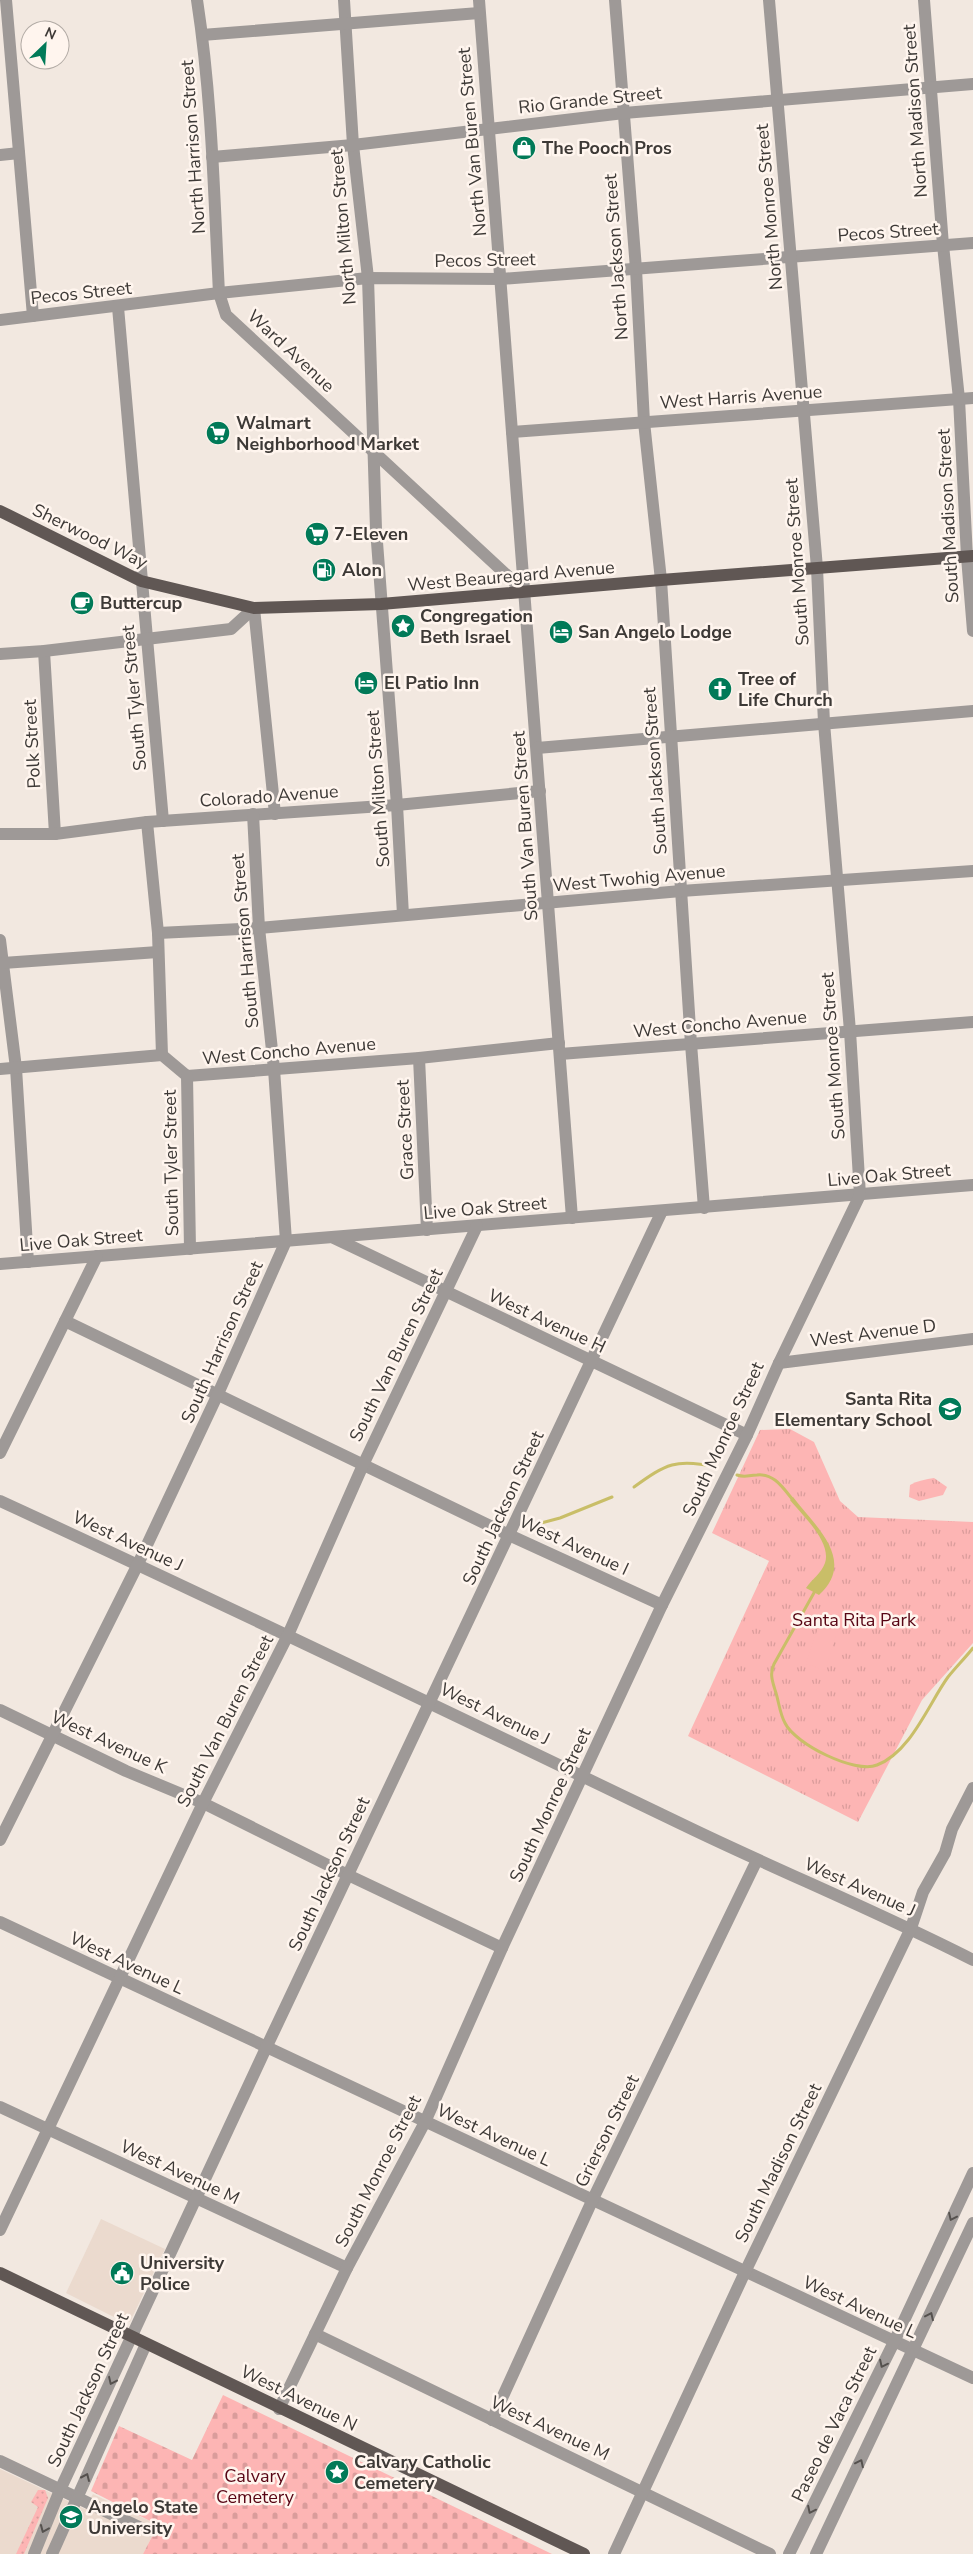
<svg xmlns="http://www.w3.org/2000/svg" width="973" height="2554" font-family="'Nunito Sans',sans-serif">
  <defs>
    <pattern id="grass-dots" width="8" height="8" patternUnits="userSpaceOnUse" patternTransform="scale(1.25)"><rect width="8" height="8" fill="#fdb5b4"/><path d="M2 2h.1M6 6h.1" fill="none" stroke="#da9c9b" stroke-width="1.8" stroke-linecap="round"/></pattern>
    <pattern id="cemetery-stones" width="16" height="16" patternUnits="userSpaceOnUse" patternTransform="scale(1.25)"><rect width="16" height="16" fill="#fdb5b4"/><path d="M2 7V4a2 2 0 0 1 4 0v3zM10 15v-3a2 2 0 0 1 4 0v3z" fill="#da9c9b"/></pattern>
    <pattern id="park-tufts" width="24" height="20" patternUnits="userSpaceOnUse" patternTransform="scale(1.25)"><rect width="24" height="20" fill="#fdb5b4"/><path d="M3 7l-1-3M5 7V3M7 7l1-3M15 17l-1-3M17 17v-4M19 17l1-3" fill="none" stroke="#da9c9b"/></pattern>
  </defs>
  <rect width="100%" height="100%" fill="#f2e8e0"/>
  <g fill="#ebdace">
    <polygon points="101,2219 165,2249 130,2322 124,2322 66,2293"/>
    <polygon points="0,2469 85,2509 93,2494 158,2525 143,2554 0,2554"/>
  </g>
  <polygon fill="url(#grass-dots)" points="38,2490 45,2490 48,2498 24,2554 16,2554 38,2507 31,2502"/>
  <polygon fill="url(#cemetery-stones)" points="223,2395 552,2554 143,2554 158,2525 91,2491 119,2426 192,2460"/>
  <g fill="url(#park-tufts)">
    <polygon points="790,1429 814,1442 840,1501 858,1517 973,1522 973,1643 922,1700 858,1822 688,1736 769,1561 712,1533 760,1430"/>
    <path d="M934,1478L947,1487L943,1495L919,1501L909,1497L910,1485C917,1481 926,1479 934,1478Z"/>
  </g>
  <polygon fill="#fdb5b4" points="821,1619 839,1626 825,1670 806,1664"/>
  <path fill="#c9be68" d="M793,1497C815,1526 857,1560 819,1595L806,1588C812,1579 821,1574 825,1563C832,1542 802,1515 790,1500Z"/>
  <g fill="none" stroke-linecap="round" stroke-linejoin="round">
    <g stroke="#c9be68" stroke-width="3">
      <path d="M737,1475C746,1478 748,1475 757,1475C774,1473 783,1488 793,1500"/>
      <path d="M634,1487C666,1464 676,1458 716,1467"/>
      <polyline points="530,1526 560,1518 612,1497"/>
      <path d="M815,1591L774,1664C769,1674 773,1683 776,1693C779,1703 780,1714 785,1723C795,1744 855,1774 877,1765C911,1752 929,1703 948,1677C956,1667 965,1658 973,1648"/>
    </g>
    <g stroke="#9e9997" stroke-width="12">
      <polyline points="6,0 33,316"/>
      <path d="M197,0C212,97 214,196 219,293L226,315L525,592"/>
      <polyline points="344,0 353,145 368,278 376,529 397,805 403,915"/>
      <polyline points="479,0 572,1218"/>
      <polyline points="615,0 636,269 644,422 661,580 691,1044 704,1208"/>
      <polyline points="924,0 943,245 959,399 967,557 973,631"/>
      <polyline points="202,35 479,13"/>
      <polyline points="0,155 19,153"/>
      <polyline points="212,157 353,145 624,113 973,84"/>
      <polyline points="118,307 163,821"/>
      <polyline points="0,320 219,293 368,278 501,279 973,243"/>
      <polyline points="512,432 973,398"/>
      <polyline points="254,608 275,814"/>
      <polyline points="44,651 55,834"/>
      <polyline points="0,654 44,651 231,629 254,608"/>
      <polyline points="537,748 973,711"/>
      <polyline points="147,822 158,933 162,1055"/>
      <polyline points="0,834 55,834 147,822 397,805 540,791"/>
      <polyline points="158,933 259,928 681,891 973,871"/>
      <polyline points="0,940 16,1068 28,1262"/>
      <polyline points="3,963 158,952"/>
      <polyline points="560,1054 973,1022"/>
      <polyline points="419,1058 427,1230"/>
      <polyline points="0,1069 162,1055 187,1076 419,1058 559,1043"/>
      <polyline points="187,1076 190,1249"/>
      <polyline points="334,1238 747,1435"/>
      <polyline points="0,1264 973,1185"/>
      <polyline points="65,1321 509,1535 662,1605"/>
      <polyline points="779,1363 973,1339"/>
      <polyline points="0,1453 97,1256"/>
      <path d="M0,1501C233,1608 463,1719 694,1830C786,1874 881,1913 973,1960"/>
      <polyline points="0,1710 126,1771 203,1803 348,1875 502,1948"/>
      <polyline points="0,1840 138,1564 217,1396 286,1241 274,1069 259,928 253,814"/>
      <polyline points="0,1922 973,2378"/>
      <polyline points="0,2107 347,2268"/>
      <polyline points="0,2230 203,1803 288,1635 363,1465 477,1226"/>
      <polyline points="315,2334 770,2554"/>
      <polyline points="279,2409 347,2268 425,2122 502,1948 662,1605 747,1435 779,1363 860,1195 850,1031 824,723 817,568 769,0"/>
      <polyline points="492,2420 592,2201 757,1860"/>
      <polyline points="0,2461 143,2529"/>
      <polyline points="34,2554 60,2490 266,2048 662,1211"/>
      <polyline points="52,2554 146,2344"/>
      <polyline points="614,2554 745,2272 911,1928 923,1892 945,1853 952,1829 973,1788"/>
      <polyline points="789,2554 894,2342 973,2173"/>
      <polyline points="816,2554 973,2223"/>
    </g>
    <g stroke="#605754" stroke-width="12">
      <polyline points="0,511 141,581 254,608 381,604 661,580 973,556"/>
      <polyline points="0,2273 584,2554"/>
    </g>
  </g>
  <defs><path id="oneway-chevron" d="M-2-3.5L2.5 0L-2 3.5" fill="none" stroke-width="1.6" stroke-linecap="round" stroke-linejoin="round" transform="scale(1.25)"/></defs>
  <g stroke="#55514e">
    <use href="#oneway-chevron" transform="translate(952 2217) rotate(115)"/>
    <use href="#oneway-chevron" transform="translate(930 2316) rotate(-65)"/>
    <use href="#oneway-chevron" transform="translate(883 2364) rotate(116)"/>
    <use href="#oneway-chevron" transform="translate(112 2381) rotate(115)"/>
    <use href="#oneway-chevron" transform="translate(860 2463) rotate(-64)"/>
    <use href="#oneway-chevron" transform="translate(86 2477) rotate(-66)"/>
    <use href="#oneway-chevron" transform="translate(811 2510) rotate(116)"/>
    <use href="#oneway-chevron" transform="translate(44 2529) rotate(113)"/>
  </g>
  <defs>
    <g id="shop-disc" transform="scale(1.25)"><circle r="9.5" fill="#017a58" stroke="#fff5ee"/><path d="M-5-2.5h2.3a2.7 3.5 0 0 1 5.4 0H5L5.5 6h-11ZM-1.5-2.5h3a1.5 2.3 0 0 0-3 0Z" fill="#fff"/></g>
    <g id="supermarket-disc" transform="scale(1.25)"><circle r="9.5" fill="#017a58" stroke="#fff5ee"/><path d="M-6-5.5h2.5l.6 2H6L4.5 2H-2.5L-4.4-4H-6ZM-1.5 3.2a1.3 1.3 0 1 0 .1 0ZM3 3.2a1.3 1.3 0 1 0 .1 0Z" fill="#fff"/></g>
    <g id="fuel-disc" transform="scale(1.25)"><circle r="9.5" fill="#017a58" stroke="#fff5ee"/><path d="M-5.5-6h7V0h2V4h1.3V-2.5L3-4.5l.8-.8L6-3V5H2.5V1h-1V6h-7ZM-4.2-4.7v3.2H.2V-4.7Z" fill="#fff"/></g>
    <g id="cafe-disc" transform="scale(1.25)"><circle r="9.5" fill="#017a58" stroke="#fff5ee"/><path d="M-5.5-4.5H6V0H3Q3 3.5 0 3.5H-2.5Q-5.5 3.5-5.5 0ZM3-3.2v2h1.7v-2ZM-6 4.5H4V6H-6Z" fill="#fff"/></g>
    <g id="sight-disc" transform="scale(1.25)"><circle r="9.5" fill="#017a58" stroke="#fff5ee"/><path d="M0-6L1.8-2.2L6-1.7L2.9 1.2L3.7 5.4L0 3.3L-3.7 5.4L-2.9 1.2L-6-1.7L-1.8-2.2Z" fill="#fff"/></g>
    <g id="hotel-disc" transform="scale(1.25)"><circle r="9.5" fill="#017a58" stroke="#fff5ee"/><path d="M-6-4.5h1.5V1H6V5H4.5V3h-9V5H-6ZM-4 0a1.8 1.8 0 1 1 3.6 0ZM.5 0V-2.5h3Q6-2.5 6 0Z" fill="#fff"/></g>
    <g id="church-disc" transform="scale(1.25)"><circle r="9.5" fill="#017a58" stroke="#fff5ee"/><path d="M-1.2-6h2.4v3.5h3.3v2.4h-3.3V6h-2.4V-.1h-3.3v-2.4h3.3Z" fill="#fff"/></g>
    <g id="school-disc" transform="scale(1.25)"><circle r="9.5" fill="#017a58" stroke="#fff5ee"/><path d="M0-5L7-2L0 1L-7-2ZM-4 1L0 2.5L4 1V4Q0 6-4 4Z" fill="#fff"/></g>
    <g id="civic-disc" transform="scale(1.25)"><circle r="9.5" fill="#017a58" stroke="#fff5ee"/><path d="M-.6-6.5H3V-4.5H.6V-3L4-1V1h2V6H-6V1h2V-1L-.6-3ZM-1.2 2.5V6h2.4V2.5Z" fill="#fff"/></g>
    <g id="university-disc" transform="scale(1.25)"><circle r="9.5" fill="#017a58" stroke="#fff5ee"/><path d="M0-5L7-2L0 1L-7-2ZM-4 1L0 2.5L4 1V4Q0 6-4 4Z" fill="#fff"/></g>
  </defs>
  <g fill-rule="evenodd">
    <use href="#shop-disc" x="524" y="148"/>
    <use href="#supermarket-disc" x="218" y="433"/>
    <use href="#supermarket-disc" x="317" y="534"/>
    <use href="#fuel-disc" x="324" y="570"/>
    <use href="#cafe-disc" x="82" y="603"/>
    <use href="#sight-disc" x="403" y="626"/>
    <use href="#hotel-disc" x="561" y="632"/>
    <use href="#hotel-disc" x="366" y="683"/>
    <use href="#church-disc" x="720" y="689"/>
    <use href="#school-disc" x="950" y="1409"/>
    <use href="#civic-disc" x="122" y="2273"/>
    <use href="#sight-disc" x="337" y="2472"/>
    <use href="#university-disc" x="71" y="2517"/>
  </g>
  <g text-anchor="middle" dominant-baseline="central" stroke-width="5" stroke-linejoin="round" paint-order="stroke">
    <g font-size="18" fill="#3d3936" stroke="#fff5ee">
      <text transform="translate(590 100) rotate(-6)">Rio Grande Street</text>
      <text transform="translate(915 111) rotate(-94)">North Madison Street</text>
      <text transform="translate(472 142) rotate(-95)">North Van Buren Street</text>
      <text transform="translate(193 147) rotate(-94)">North Harrison Street</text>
      <text transform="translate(769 207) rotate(-95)">North Monroe Street</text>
      <text transform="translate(343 227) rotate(-95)">North Milton Street</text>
      <text transform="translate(888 232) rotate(-4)">Pecos Street</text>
      <text transform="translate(616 257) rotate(-94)">North Jackson Street</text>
      <text transform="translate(485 260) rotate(-1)">Pecos Street</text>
      <text transform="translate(81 293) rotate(-6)">Pecos Street</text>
      <text transform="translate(291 351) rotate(43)">Ward Avenue</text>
      <text transform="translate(741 397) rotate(-4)">West Harris Avenue</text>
      <text transform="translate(948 516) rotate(-93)">South Madison Street</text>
      <text transform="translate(90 536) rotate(26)">Sherwood Way</text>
      <text transform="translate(797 562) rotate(-94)">South Monroe Street</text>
      <text transform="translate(511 576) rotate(-5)">West Beauregard Avenue</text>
      <text transform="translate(134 698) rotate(-95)">South Tyler Street</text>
      <text transform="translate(32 744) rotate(-93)">Polk Street</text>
      <text transform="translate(655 771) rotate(-94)">South Jackson Street</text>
      <text transform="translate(378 789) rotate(-94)">South Milton Street</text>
      <text transform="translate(269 796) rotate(-4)">Colorado Avenue</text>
      <text transform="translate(525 826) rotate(-94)">South Van Buren Street</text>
      <text transform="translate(639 878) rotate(-5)">West Twohig Avenue</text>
      <text transform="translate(245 941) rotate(-95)">South Harrison Street</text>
      <text transform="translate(720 1024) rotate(-5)">West Concho Avenue</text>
      <text transform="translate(289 1051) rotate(-5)">West Concho Avenue</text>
      <text transform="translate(833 1056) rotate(-94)">South Monroe Street</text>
      <text transform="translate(405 1130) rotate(-93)">Grace Street</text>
      <text transform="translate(171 1163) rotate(-91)">South Tyler Street</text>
      <text transform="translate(889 1175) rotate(-5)">Live Oak Street</text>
      <text transform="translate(485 1208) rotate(-5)">Live Oak Street</text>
      <text transform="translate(81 1240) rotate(-5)">Live Oak Street</text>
      <text transform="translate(547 1321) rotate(25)">West Avenue H</text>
      <text transform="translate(873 1333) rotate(-7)">West Avenue D</text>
      <text transform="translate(222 1342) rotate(-66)">South Harrison Street</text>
      <text transform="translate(396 1355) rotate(-64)">South Van Buren Street</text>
      <text transform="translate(723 1439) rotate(-65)">South Monroe Street</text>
      <text transform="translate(503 1508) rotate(-65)">South Jackson Street</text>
      <text transform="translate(128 1541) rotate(25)">West Avenue J</text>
      <text transform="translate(574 1545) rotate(25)">West Avenue I</text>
      <text transform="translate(495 1714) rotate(26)">West Avenue J</text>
      <text transform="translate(225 1721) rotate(-63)">South Van Buren Street</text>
      <text transform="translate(109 1742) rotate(25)">West Avenue K</text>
      <text transform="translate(550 1805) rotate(-65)">South Monroe Street</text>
      <text transform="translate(329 1874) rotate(-65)">South Jackson Street</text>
      <text transform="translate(860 1887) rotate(24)">West Avenue J</text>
      <text transform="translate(127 1963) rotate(25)">West Avenue L</text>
      <text transform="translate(607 2131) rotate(-64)">Grierson Street</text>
      <text transform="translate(494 2135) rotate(25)">West Avenue L</text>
      <text transform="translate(778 2163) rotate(-64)">South Madison Street</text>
      <text transform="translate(378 2171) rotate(-63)">South Monroe Street</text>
      <text transform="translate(180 2172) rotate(25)">West Avenue M</text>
      <text transform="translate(860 2307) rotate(25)">West Avenue L</text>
      <text transform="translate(88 2390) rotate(-65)">South Jackson Street</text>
      <text transform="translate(299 2398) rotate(26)">West Avenue N</text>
      <text transform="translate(834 2424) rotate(-64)">Paseo de Vaca Street</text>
      <text transform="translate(550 2428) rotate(25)">West Avenue M</text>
    </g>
    <g font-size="18" font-weight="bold" fill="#3d3936" stroke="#fff5ee" text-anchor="start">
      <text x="542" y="148">The Pooch Pros</text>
      <text x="236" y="423">Walmart<tspan x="236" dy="21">Neighborhood Market</tspan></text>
      <text x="334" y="534">7-Eleven</text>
      <text x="342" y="570">Alon</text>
      <text x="100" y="603">Buttercup</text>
      <text x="420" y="616">Congregation<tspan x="420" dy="21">Beth Israel</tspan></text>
      <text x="578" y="632">San Angelo Lodge</text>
      <text x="738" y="679">Tree of<tspan x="738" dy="21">Life Church</tspan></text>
      <text x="384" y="683">El Patio Inn</text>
      <text x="932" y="1399" text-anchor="end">Santa Rita<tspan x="932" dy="21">Elementary School</tspan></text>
      <text x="140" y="2263">University<tspan x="140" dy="21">Police</tspan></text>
      <text x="354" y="2462">Calvary Catholic<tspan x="354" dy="21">Cemetery</tspan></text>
      <text x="88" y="2507">Angelo State<tspan x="88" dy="21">University</tspan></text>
    </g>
    <g font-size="18" fill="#570514" stroke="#fff5ee">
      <text x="854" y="1620">Santa Rita Park</text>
      <text x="255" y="2476">Calvary<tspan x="255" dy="21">Cemetery</tspan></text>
    </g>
  </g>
  <g transform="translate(45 45) rotate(25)"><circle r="24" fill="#fff5ee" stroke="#b1aaa4"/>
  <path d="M0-4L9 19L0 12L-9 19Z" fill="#017a58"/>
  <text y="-8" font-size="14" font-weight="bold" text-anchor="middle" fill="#3d3936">N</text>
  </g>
</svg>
